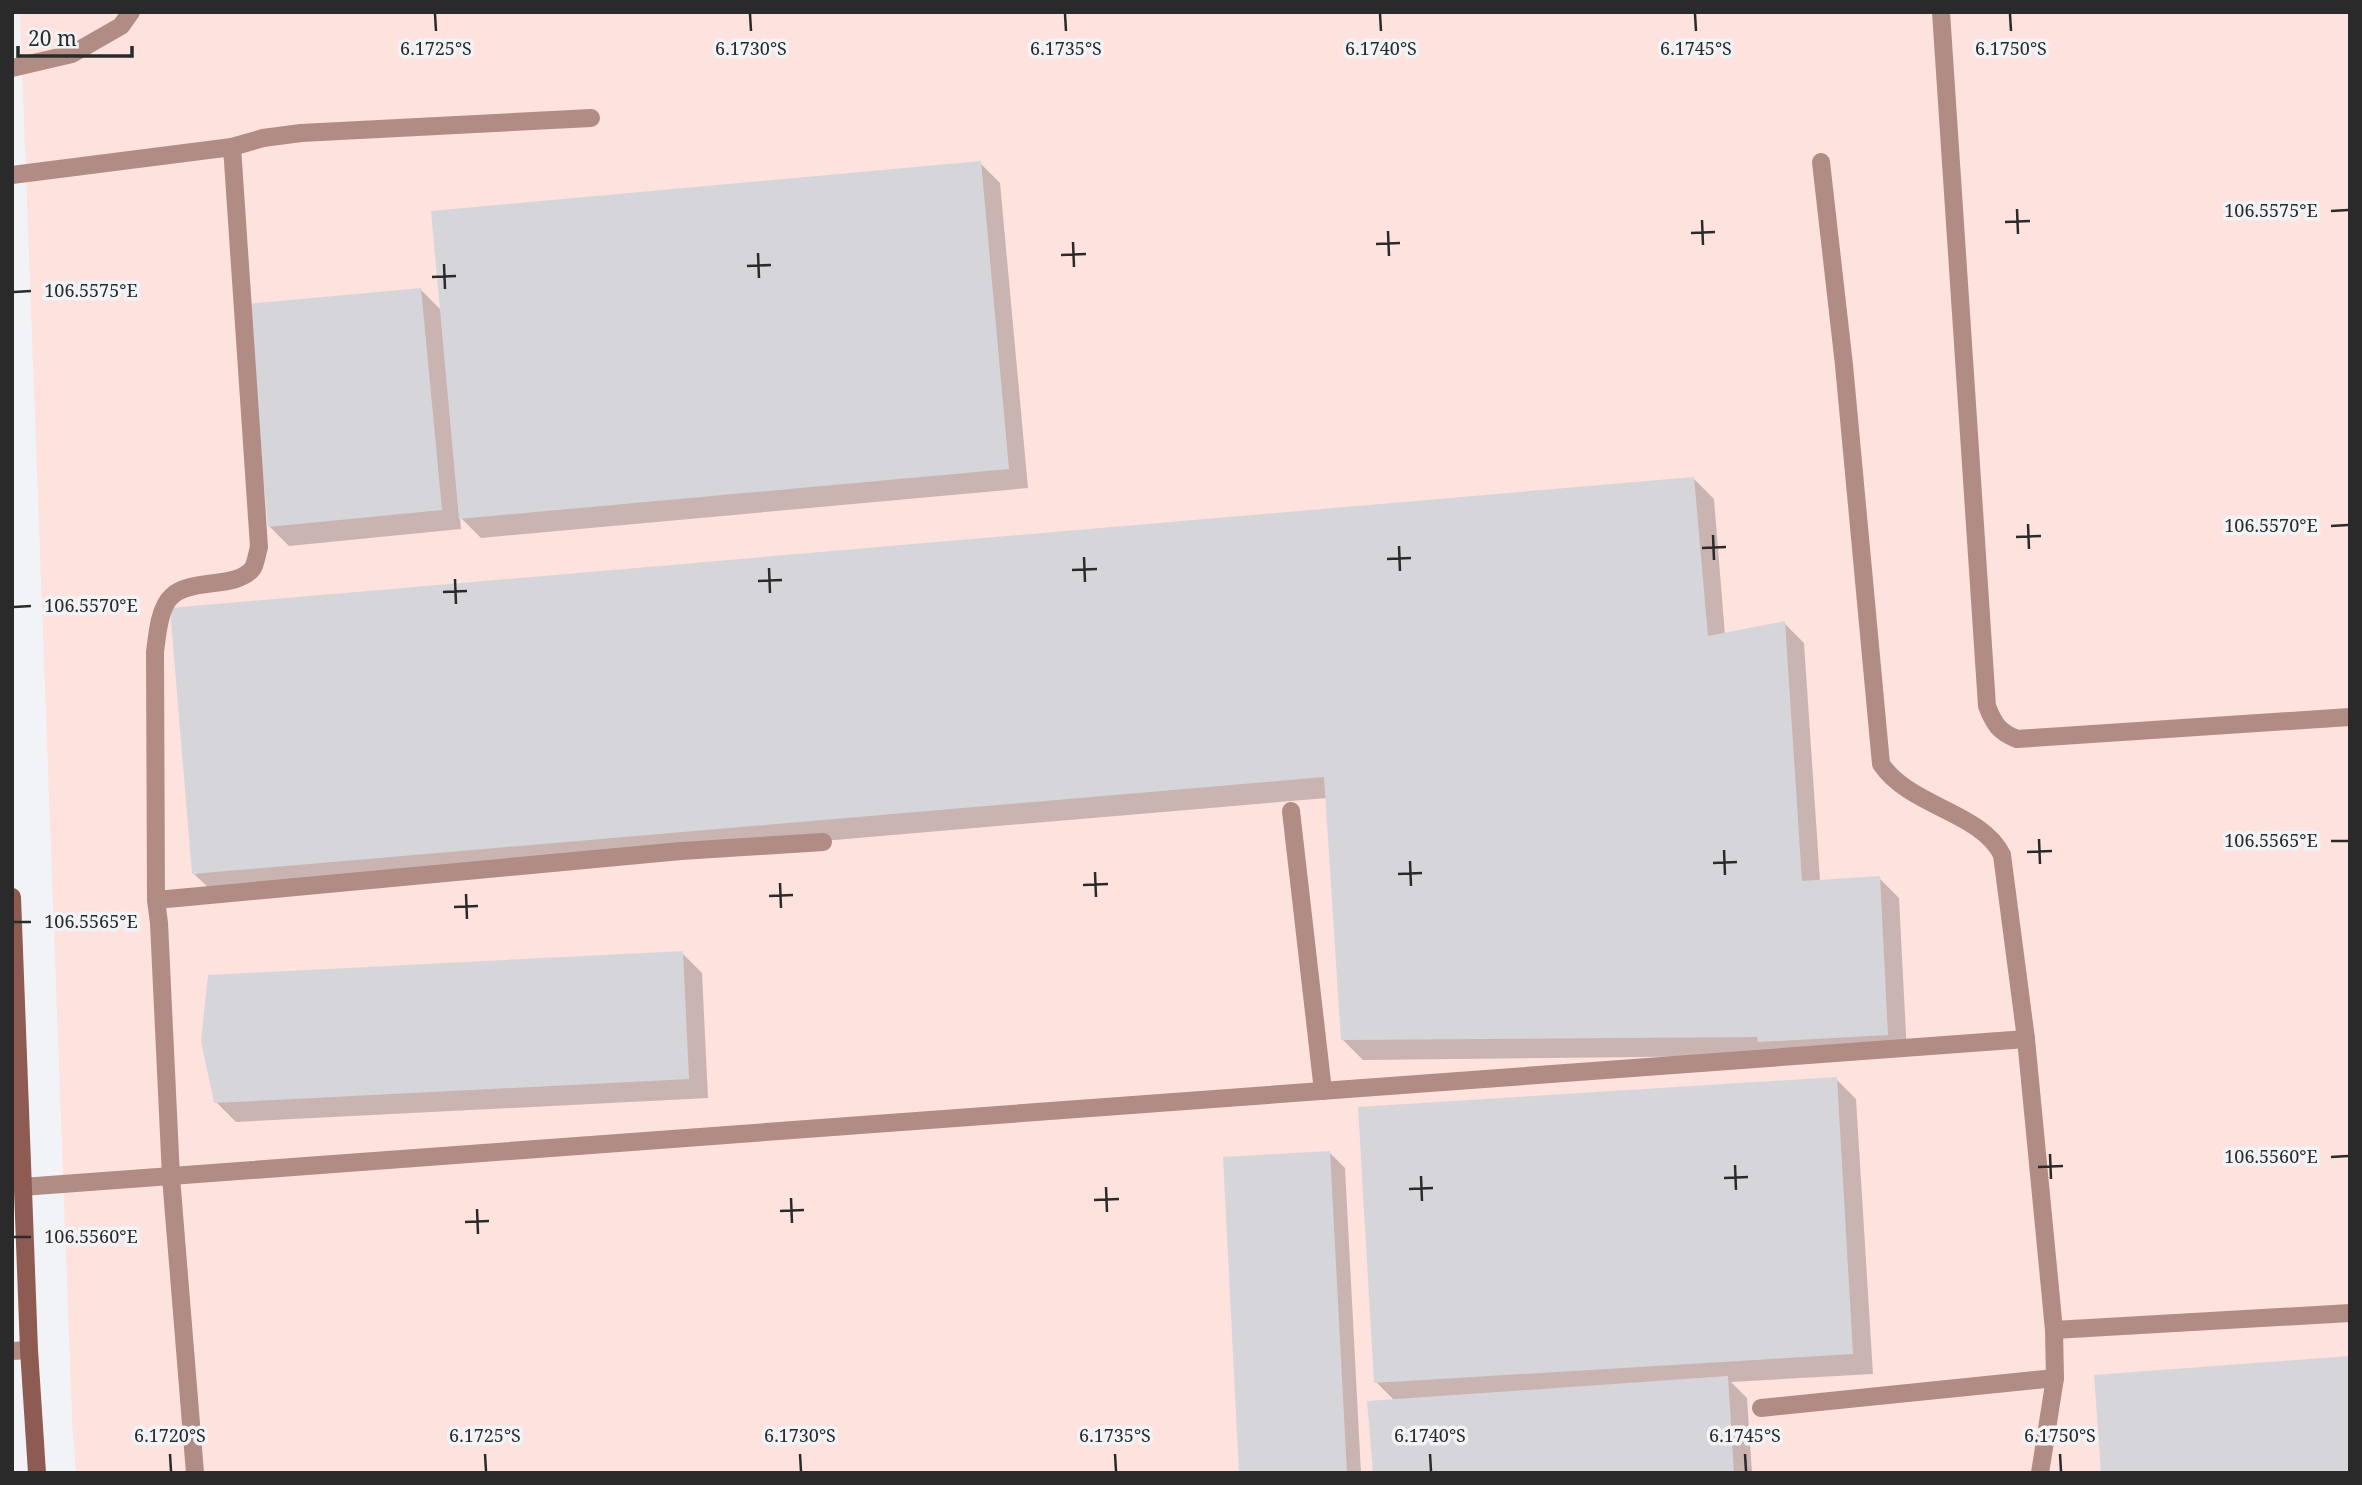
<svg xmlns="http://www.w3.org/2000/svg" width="2362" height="1485" font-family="'Noto Serif',serif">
  <rect width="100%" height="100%" fill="#f2f3f6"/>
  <polygon fill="#fde2de" points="20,12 2350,12 2350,1473 76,1473 72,1418"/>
  <g fill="#0003">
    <polygon points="980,163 1000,183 1028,488 481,538 460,517 461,529 289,546 269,526 420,289 442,311"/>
    <polygon points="1694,479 1714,499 1725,635 1784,623 1804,643 1820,881 1879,878 1899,898 1907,1054 1363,1060 1343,1040 1327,798 214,893 194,874"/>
    <polygon points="682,953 702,973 708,1098 236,1122 216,1102"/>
    <polygon points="1836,1079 1856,1099 1873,1374 1731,1382 1747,1398 1752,1473 1375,1473 1395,1401 1376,1382"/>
    <polygon points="1330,1153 1345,1168 1361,1473 1241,1473"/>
  </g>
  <g fill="#d6d6da">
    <polygon points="981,161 1009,469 459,519 431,211"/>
    <polygon points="421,288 442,510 268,527 247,304"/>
    <polygon points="1694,477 1708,636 1785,621 1802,881 1880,876 1888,1035 1758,1042 1757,1037 1341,1040 1324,777 192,874 170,608"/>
    <polygon points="683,951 689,1079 214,1103 201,1041 208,975"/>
    <polygon points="1837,1077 1853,1354 1374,1383 1358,1107"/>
    <polygon points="1330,1151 1347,1473 1239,1473 1223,1157"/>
    <polygon points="2350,1356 2350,1473 2101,1473 2094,1375"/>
    <polygon points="1728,1376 1734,1473 1373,1473 1367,1401"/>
  </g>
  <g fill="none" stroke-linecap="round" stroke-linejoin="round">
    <g stroke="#b18c85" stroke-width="18">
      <path d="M1941,12L1987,706C1994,724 1999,732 2017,739L2350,717"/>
      <polyline points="12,68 72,54 121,26 131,12"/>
      <path d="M1821,162L1844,365L1881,764C1910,807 1981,812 2002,855L2026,1039L2054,1330L2055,1378L2040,1473"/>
      <polyline points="12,175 232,147 263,138 301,133 591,118"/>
      <polyline points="1291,811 1323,1091"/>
      <polyline points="156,900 681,851 823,842"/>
      <polyline points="22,1187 2026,1039"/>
      <polyline points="2054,1330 2350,1313"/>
      <polyline points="1761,1408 2055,1378"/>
      <path d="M195,1473L171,1177L159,923L156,900L155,652C157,637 159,607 172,596C191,578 238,589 253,568C256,562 257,554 259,547L232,147"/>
    </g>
    <polyline stroke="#b18c85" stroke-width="18" points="12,1351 29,1350"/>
    <polyline stroke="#8e5b52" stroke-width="18" points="12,897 29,1350 37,1473"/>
  </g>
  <path fill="none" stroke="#2a2a2b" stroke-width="2.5" d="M435,14L436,31M750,14L751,31M1065,14L1066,31M1380,14L1381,31M1695,14L1696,31M2010,14L2011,31M2017,209L2018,234M2331,211L2348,210M1702,220L1703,245M2005,222L2030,221M1388,231L1389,256M1691,233L1715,232M1073,242L1074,267M1376,244L1400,243M758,253L759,278M1061,255L1086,254M444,264L445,289M747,266L771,265M432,277L456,276M14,292L31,291M2028,524L2029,549M2331,526L2348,525M1713,535L1714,560M2016,537L2041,536M1399,546L1400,571M1702,548L1726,547M1084,557L1085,582M1387,559L1411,558M769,568L770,593M1072,570L1097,569M455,579L456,604M758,581L782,580M443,592L467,591M14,607L31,606M2039,839L2040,864M2331,841H2348M1724,850L1725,875M2027,852L2052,851M1410,861L1411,886M1713,863L1737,862M1095,872L1096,897M1398,874L1422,873M780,883L781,908M1083,885L1108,884M466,894L467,919M769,896L793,895M454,907L478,906M14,922H31M2050,1154L2051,1179M2331,1157L2348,1156M1735,1165L1736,1190M2038,1167L2063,1166M1421,1176L1422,1201M1724,1178L1748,1177M1106,1187L1107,1212M1409,1189L1433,1188M791,1198L792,1223M1094,1200L1119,1199M477,1209L478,1234M780,1211L804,1210M465,1222L489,1221M14,1237H31M170,1454L171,1471M485,1454L486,1471M800,1454L801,1471M1115,1454L1116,1471M1430,1454L1431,1471M1745,1454L1746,1471M2060,1454L2061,1471"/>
  <g font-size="18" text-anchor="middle" fill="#2a2a2b" stroke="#f2f3f6" stroke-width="7" stroke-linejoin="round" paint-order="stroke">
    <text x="436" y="55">6.1725°S</text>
    <text x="751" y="55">6.1730°S</text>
    <text x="1066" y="55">6.1735°S</text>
    <text x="1381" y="55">6.1740°S</text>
    <text x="1696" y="55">6.1745°S</text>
    <text x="2011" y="55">6.1750°S</text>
    <text x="2271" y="217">106.5575°E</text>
    <text x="91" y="297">106.5575°E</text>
    <text x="2271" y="532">106.5570°E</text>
    <text x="91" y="612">106.5570°E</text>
    <text x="2271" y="847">106.5565°E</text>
    <text x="91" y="928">106.5565°E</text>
    <text x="2271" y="1163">106.5560°E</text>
    <text x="91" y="1243">106.5560°E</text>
    <text x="170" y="1442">6.1720°S</text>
    <text x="485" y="1442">6.1725°S</text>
    <text x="800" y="1442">6.1730°S</text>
    <text x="1115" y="1442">6.1735°S</text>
    <text x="1430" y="1442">6.1740°S</text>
    <text x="1745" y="1442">6.1745°S</text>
    <text x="2060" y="1442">6.1750°S</text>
  </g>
  <rect width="2362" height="1485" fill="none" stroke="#2a2a2b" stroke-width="28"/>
  <path d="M18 46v10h114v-10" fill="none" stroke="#2a2a2b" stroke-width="3.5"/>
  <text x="28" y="46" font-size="21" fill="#2a2a2b" stroke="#f2f3f6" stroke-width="5" paint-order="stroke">20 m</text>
</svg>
